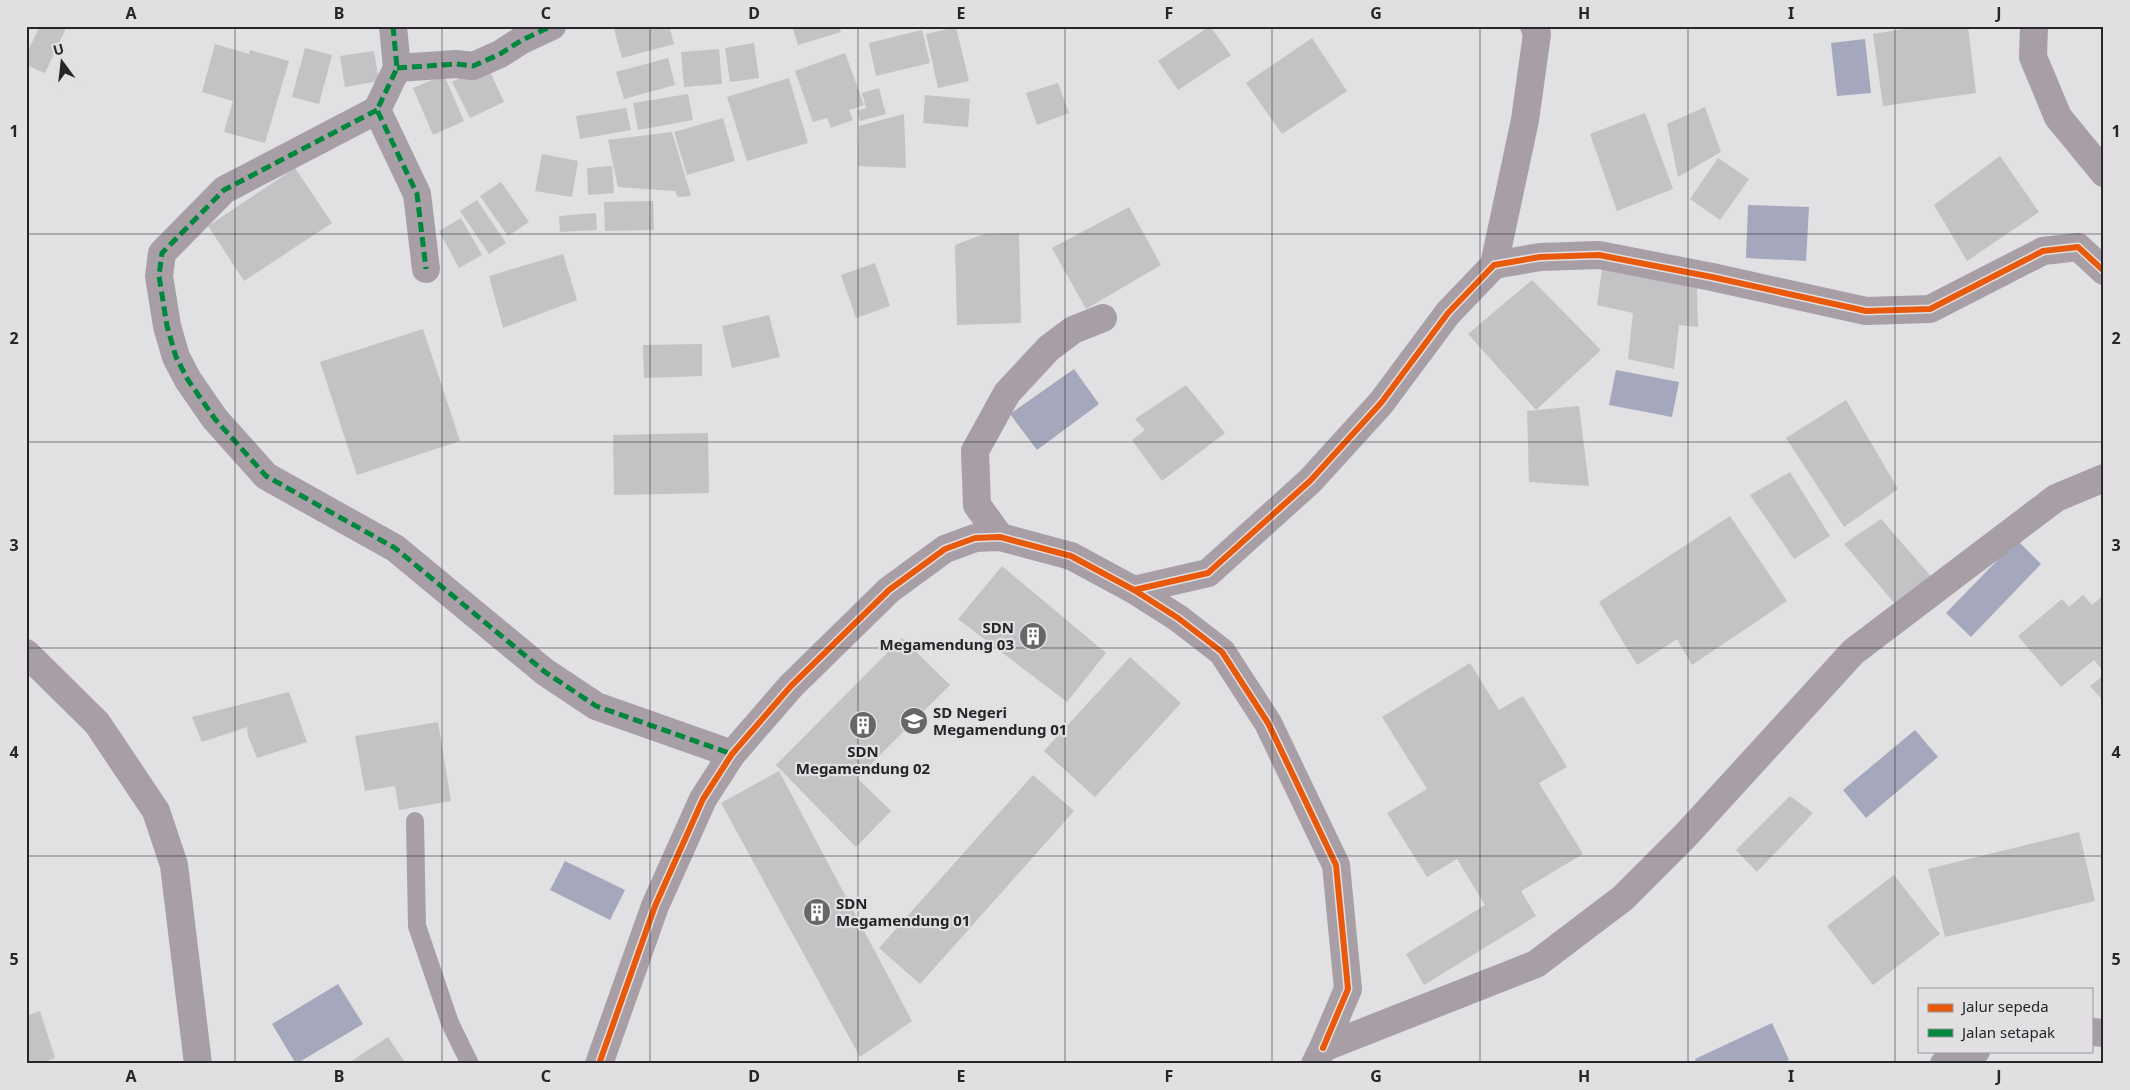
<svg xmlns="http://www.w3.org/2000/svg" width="2130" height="1090" font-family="'Noto Sans',sans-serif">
  <rect width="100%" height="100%" fill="#e1e0e2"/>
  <g fill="#a5a7bc">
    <polygon points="1865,39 1871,93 1837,96 1831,43"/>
    <polygon points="1748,205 1809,207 1806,261 1746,258"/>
    <polygon points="1074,369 1099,404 1037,450 1010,414"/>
    <polygon points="1616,370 1679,382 1672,417 1609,405"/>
    <polygon points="2017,540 2041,564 1971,637 1946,613"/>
    <polygon points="1915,730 1938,757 1866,818 1843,790"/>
    <polygon points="565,861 625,890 610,920 550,890"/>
    <polygon points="338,984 363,1024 296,1064 272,1024"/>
    <polygon points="1772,1023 1789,1060 1780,1064 1697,1064 1695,1059"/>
  </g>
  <g fill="#c3c2c4">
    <polygon points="40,26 67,26 45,73 26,65 26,55"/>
    <polygon points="613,26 669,26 674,44 622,58"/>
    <polygon points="792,26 839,26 841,32 798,45"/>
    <polygon points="1210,26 1231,55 1178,90 1158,61"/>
    <polygon points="1922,26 1968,26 1976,93 1883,106 1873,34"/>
    <polygon points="956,27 969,81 938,88 926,34"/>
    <polygon points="922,30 930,63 876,76 869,43"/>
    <polygon points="1312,38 1347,91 1282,134 1246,83"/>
    <polygon points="754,43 759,78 730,82 725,48"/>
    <polygon points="215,44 249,54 250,50 289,61 265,143 224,132 233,101 202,92"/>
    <polygon points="305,48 332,55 319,104 292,97"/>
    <polygon points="719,49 722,84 684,87 681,52"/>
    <polygon points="374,51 379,81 345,87 340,56"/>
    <polygon points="845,53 864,105 849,110 853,120 831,128 827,118 813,122 795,71"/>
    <polygon points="668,58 675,85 624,99 616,72"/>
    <polygon points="487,65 504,102 470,118 452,82"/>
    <polygon points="444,75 464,121 433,135 413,88"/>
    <polygon points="789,78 808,143 747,161 727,97"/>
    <polygon points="1058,83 1069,113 1037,125 1026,93"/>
    <polygon points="879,88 886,114 860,121 857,111 866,108 862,93"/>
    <polygon points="688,94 693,120 638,130 633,103"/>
    <polygon points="925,95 970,99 968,127 923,123"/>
    <polygon points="1705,107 1721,152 1678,177 1667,124"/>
    <polygon points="626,108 631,130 580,139 576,116"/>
    <polygon points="1645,113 1673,189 1617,211 1590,134"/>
    <polygon points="904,114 906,168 858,166 859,126"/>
    <polygon points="723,118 735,161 687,175 674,132"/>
    <polygon points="672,132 691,196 678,197 675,191 618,187 608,140"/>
    <polygon points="542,154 578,161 572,197 535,191"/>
    <polygon points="2000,156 2039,212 1967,261 1934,205"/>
    <polygon points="1718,158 1749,179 1720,220 1690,199"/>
    <polygon points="612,166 614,193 588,195 587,168"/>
    <polygon points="295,168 332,223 244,281 208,226"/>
    <polygon points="501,182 529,222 508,236 480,196"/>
    <polygon points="477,200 506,243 489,254 460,211"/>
    <polygon points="653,201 654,230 605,231 604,202"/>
    <polygon points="1129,207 1161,265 1086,309 1052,248"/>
    <polygon points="596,213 597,230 560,232 559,216"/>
    <polygon points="461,218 482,255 459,268 439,231"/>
    <polygon points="1019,233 1021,323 957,325 955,245 984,234"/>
    <polygon points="563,254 577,300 503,328 489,276"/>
    <polygon points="875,263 890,306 856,318 841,275"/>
    <polygon points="1602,269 1697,288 1698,327 1679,325 1674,369 1628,359 1633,313 1597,305"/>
    <polygon points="1532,280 1601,350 1536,410 1468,334"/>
    <polygon points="769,315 780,357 732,368 722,326"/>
    <polygon points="423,329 460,441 357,475 320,362"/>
    <polygon points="702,344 702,376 644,378 643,345"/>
    <polygon points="1186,385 1225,433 1162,481 1132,440 1145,430 1135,419"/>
    <polygon points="1846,400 1898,489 1844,527 1786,438"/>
    <polygon points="1579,406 1589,486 1529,482 1527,411"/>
    <polygon points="708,433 709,493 614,495 613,435"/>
    <polygon points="1790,472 1830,536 1794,559 1750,495"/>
    <polygon points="1730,516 1787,601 1692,665 1677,639 1637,665 1599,602"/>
    <polygon points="1881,519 1935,581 1896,605 1844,544"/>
    <polygon points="1002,566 1106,653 1067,702 958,619"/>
    <polygon points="2083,595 2092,605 2104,595 2104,672 2094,660 2061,687 2018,636 2062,599 2069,607"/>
    <polygon points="902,638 950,685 857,778 891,811 856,847 776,765"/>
    <polygon points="1130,657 1181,703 1095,797 1044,751"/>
    <polygon points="1470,663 1499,710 1523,696 1567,767 1539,783 1583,854 1521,891 1536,916 1424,985 1406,954 1485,905 1457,859 1427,877 1387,813 1427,789 1382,717"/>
    <polygon points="2104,675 2104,702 2090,686"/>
    <polygon points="289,692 307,742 257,758 248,736 247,727 202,742 192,717"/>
    <polygon points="438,722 451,801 399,810 395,786 365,791 355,736"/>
    <polygon points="779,771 912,1021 860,1057 721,803"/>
    <polygon points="1033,775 1074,811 920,984 879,948"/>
    <polygon points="1790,796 1813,813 1757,872 1736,850"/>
    <polygon points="2079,832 2095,901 1945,937 1928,869"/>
    <polygon points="1894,875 1940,934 1873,985 1827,926"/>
    <polygon points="40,1011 55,1058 38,1064 26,1064 26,1016"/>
    <polygon points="388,1037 406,1064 347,1064"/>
  </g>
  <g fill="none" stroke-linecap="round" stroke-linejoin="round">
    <polyline stroke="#a79fa5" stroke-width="18" points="415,821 417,926 450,1023 470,1064"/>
    <g stroke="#a79fa5" stroke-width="28">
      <polyline points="393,26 397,68 377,110 417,194 426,269"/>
      <polyline points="2034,26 2033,57 2058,117 2104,173"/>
      <polyline points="397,68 456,64 473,66 500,54 522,40 552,26"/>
      <polyline points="377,110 224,190 162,253 159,276 167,326 176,357 188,380 215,419 266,476 395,548 545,672 596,706 732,754"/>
      <polyline points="1494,265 1525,120 1537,34 1534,26"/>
      <polyline points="1000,537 977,505 975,451 1007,393 1049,348 1073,330 1103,318"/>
      <polyline points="1134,590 1208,573 1310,481 1381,403 1448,313 1494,265 1540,257 1599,255 1712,277 1866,311 1930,309 2043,251 2078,247 2104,271"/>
      <polyline points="2091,1032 2104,1033"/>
      <polyline points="1315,1064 1323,1048 1536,964 1623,898 1685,836 1853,652 2056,498 2104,478"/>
      <polyline points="1944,1064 1976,1051"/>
    </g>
    <g stroke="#a79fa5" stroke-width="28">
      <polyline points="26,653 97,723 156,811 174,865 198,1064"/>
      <polyline points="599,1064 655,906 703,799 732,754 791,686 889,590 945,549 975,538 1000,537 1071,556 1134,590 1178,618 1222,652 1268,723 1336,865 1348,989 1323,1048"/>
    </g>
    <g stroke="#00873e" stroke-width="5" stroke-dasharray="10 5" stroke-linecap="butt">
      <polyline points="393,26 397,68 377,110 417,194 426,269"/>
      <polyline points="397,68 456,64 473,66 500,54 522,40 552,26"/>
      <polyline points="377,110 224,190 162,253 159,276 167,326 176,357 188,380 215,419 266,476 395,548 545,672 596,706 732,754"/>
    </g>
    <g stroke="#e2dfe3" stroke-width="9">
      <g id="cycleway">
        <polyline points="1134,590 1208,573 1310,481 1381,403 1448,313 1494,265 1540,257 1599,255 1712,277 1866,311 1930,309 2043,251 2078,247 2104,271"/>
        <polyline points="599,1064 655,906 703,799 732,754 791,686 889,590 945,549 975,538 1000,537 1071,556 1134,590 1178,618 1222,652 1268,723 1336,865 1348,989 1323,1048"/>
      </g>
    </g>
    <use href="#cycleway" stroke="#e8590c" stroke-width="6"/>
  </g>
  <path fill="none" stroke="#262527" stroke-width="1" stroke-opacity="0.55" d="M235,26V1064M442,26V1064M650,26V1064M858,26V1064M1065,26V1064M1272,26V1064M1480,26V1064M1688,26V1064M1895,26V1064M26,234H2104M26,442H2104M26,648H2104M26,856H2104"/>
  <defs>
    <g id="building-disc" transform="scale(1.4375)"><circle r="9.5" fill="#676668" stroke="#e2dfe3"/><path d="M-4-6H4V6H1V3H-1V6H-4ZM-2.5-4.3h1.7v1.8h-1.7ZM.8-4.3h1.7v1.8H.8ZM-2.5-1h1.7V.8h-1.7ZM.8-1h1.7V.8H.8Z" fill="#fff"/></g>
    <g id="school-disc" transform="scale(1.4375)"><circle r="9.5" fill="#676668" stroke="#e2dfe3"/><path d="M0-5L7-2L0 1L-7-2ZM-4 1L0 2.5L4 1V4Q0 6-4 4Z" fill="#fff"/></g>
  </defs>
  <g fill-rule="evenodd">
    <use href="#building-disc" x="1033" y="636"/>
    <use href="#school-disc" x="914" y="721"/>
    <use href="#building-disc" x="863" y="725"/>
    <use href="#building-disc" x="817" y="912"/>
  </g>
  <g text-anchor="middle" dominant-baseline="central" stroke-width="4.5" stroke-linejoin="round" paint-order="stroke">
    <g font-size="15" font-weight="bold" fill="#262527" stroke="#e2dfe3" text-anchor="start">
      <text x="1014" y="627" text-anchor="end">SDN<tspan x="1014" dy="17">Megamendung 03</tspan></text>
      <text x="933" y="712">SD Negeri<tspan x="933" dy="17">Megamendung 01</tspan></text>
      <text x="863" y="751" text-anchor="middle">SDN<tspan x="863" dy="17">Megamendung 02</tspan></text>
      <text x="836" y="903">SDN<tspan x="836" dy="17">Megamendung 01</tspan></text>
    </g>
  </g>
  <rect width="2130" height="1090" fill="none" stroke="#e2dfe3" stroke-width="55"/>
  <rect x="1918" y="988" width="175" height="65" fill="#e2dfe3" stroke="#979598"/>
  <rect x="1928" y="1004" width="25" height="8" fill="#e8590c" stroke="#979598"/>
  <text x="1962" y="1012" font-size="15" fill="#262527">Jalur sepeda</text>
  <rect x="1928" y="1029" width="25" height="8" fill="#00873e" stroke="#979598"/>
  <text x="1962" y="1038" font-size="15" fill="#262527">Jalan setapak</text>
  <g transform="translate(62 62) rotate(345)" stroke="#e2dfe3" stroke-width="4" paint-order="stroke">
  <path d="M0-4L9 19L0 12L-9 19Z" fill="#262527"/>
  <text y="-8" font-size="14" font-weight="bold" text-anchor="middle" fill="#262527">U</text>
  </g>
  <rect x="28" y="28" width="2074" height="1034" fill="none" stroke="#262527" stroke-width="2"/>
  <g font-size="16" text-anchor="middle" font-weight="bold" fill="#262527">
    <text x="131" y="19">A</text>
    <text x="339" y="19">B</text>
    <text x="546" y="19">C</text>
    <text x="754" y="19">D</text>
    <text x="961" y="19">E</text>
    <text x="1169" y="19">F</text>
    <text x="1376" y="19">G</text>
    <text x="1584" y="19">H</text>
    <text x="1791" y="19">I</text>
    <text x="1999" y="19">J</text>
    <text x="14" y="137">1</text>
    <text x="2116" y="137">1</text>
    <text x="14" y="344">2</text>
    <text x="2116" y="344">2</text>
    <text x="14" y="551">3</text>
    <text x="2116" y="551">3</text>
    <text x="14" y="758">4</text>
    <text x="2116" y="758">4</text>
    <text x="14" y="965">5</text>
    <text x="2116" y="965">5</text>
    <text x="131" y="1082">A</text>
    <text x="339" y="1082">B</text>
    <text x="546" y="1082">C</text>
    <text x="754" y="1082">D</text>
    <text x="961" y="1082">E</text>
    <text x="1169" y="1082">F</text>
    <text x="1376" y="1082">G</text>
    <text x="1584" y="1082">H</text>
    <text x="1791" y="1082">I</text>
    <text x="1999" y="1082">J</text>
  </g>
</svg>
